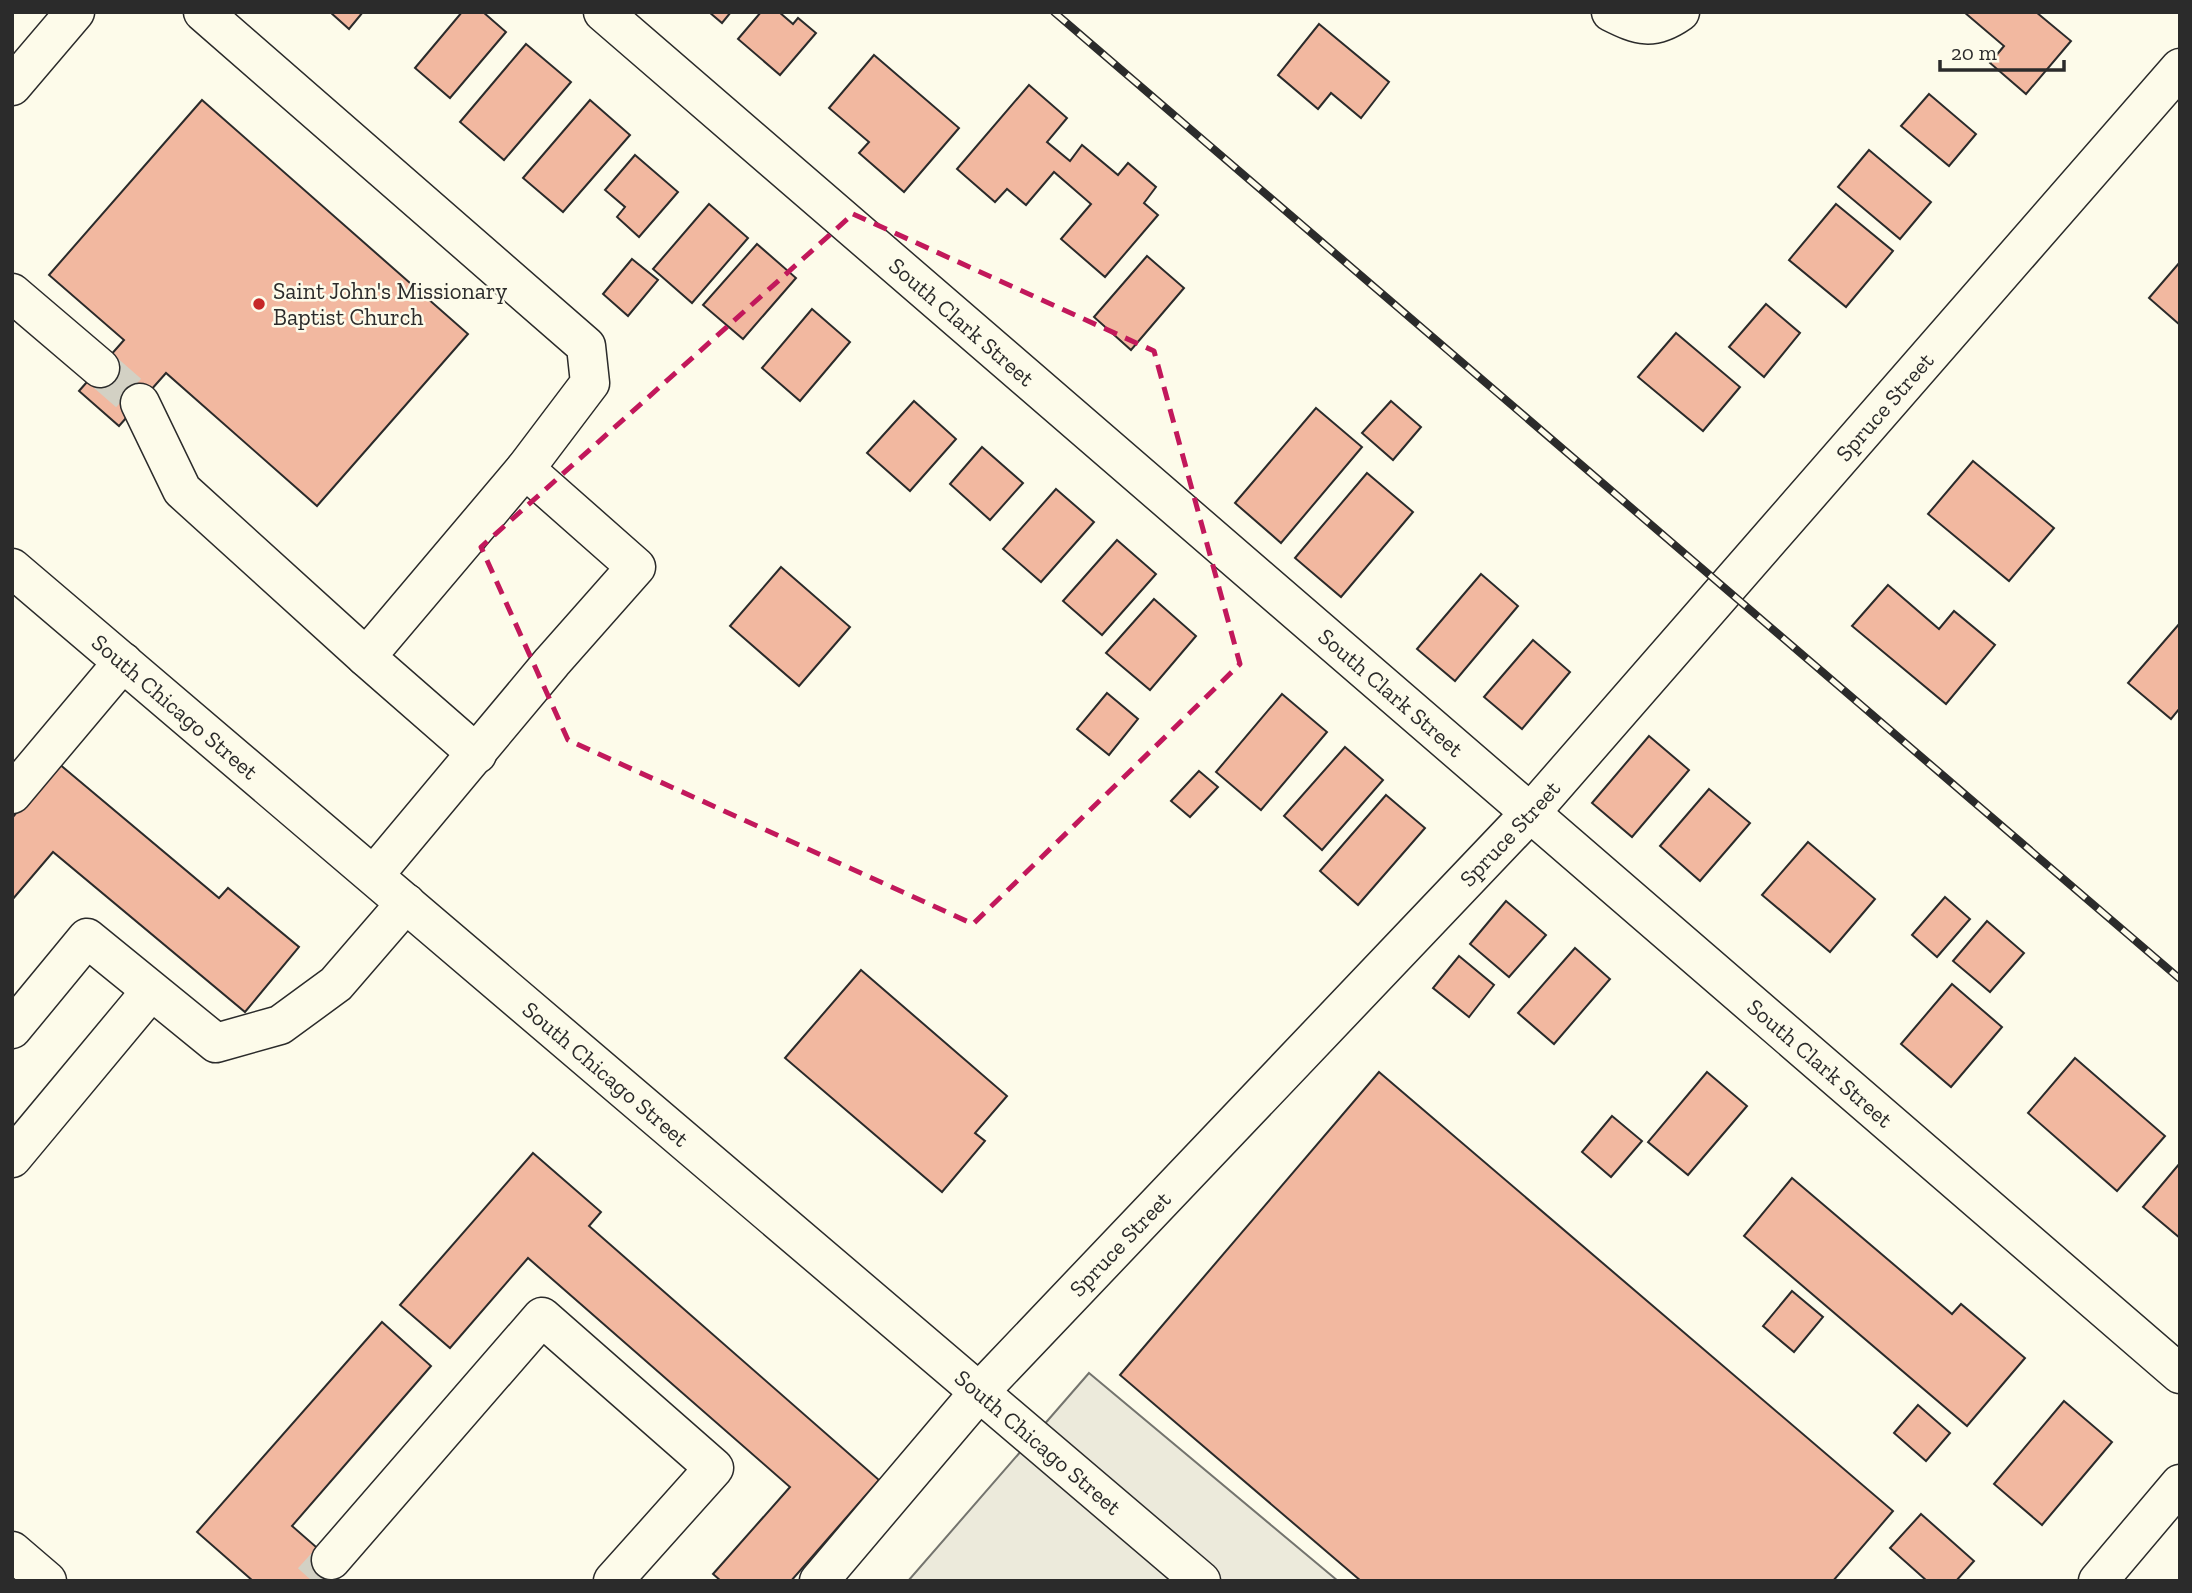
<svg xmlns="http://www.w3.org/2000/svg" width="2192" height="1593" font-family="'Zilla Slab',serif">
  <rect width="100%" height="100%" fill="#fdfbea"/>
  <polygon fill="#eceadb" stroke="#74746e" stroke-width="2" points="1089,1373 1338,1581 908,1581"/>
  <g fill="#f2b8a0" stroke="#2b2b2b" stroke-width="2">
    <polygon points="330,12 363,12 349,29"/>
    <polygon points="462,12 483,12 506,32 450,98 415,68"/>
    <polygon points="709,12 731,12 722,23"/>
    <polygon points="761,12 779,12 793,24 798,18 816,33 780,75 738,39"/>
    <polygon points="1964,12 2036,12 2071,41 2026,94 1990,63 2004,46"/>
    <polygon points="1319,24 1389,82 1361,118 1331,93 1318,109 1278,75"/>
    <polygon points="526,44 571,82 504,160 460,122"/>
    <polygon points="874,55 959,128 904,192 859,153 869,142 829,108"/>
    <polygon points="1029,85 1067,118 1047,142 1070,161 1082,145 1118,175 1128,163 1156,187 1144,203 1158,215 1105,277 1061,239 1091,204 1054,172 1026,205 1007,189 995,202 957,169"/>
    <polygon points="1929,94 1976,134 1949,166 1901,126"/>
    <polygon points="202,100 468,334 317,506 166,373 119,426 79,391 124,340 49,275"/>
    <polygon points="590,100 630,135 563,212 523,178"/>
    <polygon points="1869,150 1931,202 1900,239 1838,187"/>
    <polygon points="635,155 678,192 639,237 617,217 625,207 605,190"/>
    <polygon points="709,204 748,238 692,303 653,269"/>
    <polygon points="1836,204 1893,251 1846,307 1789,260"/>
    <polygon points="757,244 796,278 743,339 703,305"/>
    <polygon points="1147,256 1184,288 1131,350 1094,317"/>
    <polygon points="632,259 658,280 628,316 603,294"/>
    <polygon points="2180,262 2180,325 2149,298"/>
    <polygon points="1766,304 1800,333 1764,377 1729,347"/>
    <polygon points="812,309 850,342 800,401 762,368"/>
    <polygon points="1676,333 1740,387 1703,431 1638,377"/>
    <polygon points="914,401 956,439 910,491 867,453"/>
    <polygon points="1391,401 1421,427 1393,460 1362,433"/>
    <polygon points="1316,408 1362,447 1281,543 1235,503"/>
    <polygon points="982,447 1023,483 990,520 950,484"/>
    <polygon points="1973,461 2054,528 2009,581 1928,514"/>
    <polygon points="1367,473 1413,512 1341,597 1295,558"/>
    <polygon points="1056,489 1094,522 1041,582 1003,549"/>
    <polygon points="1117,540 1156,574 1102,635 1063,601"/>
    <polygon points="781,567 850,627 799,686 730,626"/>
    <polygon points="1481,574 1518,606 1455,681 1417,649"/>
    <polygon points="1888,585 1939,629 1954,611 1995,645 1946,704 1852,626"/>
    <polygon points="1154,599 1196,636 1150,690 1106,653"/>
    <polygon points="2180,623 2180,708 2171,719 2128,683"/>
    <polygon points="1533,640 1570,672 1522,729 1484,697"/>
    <polygon points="1107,693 1138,719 1109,755 1077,729"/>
    <polygon points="1282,694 1327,732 1261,810 1216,772"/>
    <polygon points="1649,736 1689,770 1632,837 1592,803"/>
    <polygon points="1345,747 1383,780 1322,850 1284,816"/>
    <polygon points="58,763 219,898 228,888 299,947 245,1012 53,852 12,900 12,818"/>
    <polygon points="1199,771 1218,787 1190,817 1171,801"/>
    <polygon points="1709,789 1750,823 1700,881 1660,846"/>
    <polygon points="1386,795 1425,828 1358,905 1320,871"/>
    <polygon points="1808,842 1875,899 1830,952 1762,895"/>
    <polygon points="1945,897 1970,919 1937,957 1912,935"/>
    <polygon points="1506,901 1546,935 1509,977 1470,944"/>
    <polygon points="1987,921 2024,953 1990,992 1953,961"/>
    <polygon points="1575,948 1610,979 1554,1044 1518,1013"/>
    <polygon points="1459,956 1494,985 1469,1017 1433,988"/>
    <polygon points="861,970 1007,1096 975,1133 985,1141 942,1192 785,1058"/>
    <polygon points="1952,984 2002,1027 1951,1087 1901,1044"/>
    <polygon points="2075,1058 2165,1136 2117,1191 2028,1113"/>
    <polygon points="1379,1072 1893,1511 1833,1581 1361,1581 1120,1375"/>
    <polygon points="1707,1072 1747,1106 1688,1175 1648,1142"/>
    <polygon points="1612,1116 1642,1141 1611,1177 1582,1152"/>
    <polygon points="533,1153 601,1212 589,1226 879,1480 791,1581 721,1581 713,1574 790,1487 528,1258 450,1348 400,1305"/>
    <polygon points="2180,1163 2180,1238 2143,1207"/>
    <polygon points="1792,1178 1952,1314 1961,1304 2025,1358 1967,1426 1744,1236"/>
    <polygon points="1792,1291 1823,1317 1794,1352 1763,1326"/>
    <polygon points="382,1322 431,1366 292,1526 339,1567 327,1581 253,1581 197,1532"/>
    <polygon points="2064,1401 2112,1442 2042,1525 1994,1484"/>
    <polygon points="1918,1405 1950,1433 1926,1461 1894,1433"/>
    <polygon points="1921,1514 1974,1561 1956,1581 1927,1581 1890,1548"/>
  </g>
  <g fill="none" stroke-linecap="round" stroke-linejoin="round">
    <g stroke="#d3d1c4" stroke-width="38" stroke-dasharray="38 19" stroke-linecap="butt">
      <polyline points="100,368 140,403"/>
      <polyline points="312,1581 331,1560"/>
    </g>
    <g stroke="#2b2b2b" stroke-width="41">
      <g id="minor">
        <polyline points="203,12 586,346 590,383 525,469 636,567 552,662 374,875"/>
        <path id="s1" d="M603,12L2180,1374"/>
        <path d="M1611,12C1639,26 1653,31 1680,12"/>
        <polyline points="12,86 75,12"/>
        <polyline points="12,293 100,368"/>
        <polyline points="140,403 182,490 366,657"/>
        <path id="s2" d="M12,568L1201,1581"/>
        <polyline points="477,754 366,657 525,469"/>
        <polyline points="12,794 123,662"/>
        <polyline points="12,1029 87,938 216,1043 280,1025 336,984 406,903"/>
        <polyline points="12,1158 151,991"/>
        <polyline points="331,1560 542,1317 714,1468 613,1581"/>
        <path id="s3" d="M819,1581L981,1390L1532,811L2180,68"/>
        <polyline points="2098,1581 2180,1484"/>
      </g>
    </g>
    <g stroke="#2b2b2b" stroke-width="41">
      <polyline id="major" points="12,1551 47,1581"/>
    </g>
    <use href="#minor" stroke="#fdfbea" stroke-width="38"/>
    <use href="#major" stroke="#fdfbea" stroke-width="38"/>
    <g stroke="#2b2b2b" stroke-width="8">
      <polyline id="rail" points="1054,12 2180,979"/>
    </g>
    <use href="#rail" stroke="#fdfbea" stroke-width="5" stroke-dasharray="16" stroke-linecap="butt"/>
  </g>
  <path fill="none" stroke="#c2185b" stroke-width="5" stroke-dasharray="14 9" stroke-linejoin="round" d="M853,214L1154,351L1240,664L973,924L568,740L481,547Z"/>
  <circle fill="#c62828" stroke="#fdfbea" stroke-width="2.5" cx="259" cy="304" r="7"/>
  <g text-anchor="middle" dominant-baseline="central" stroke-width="5" stroke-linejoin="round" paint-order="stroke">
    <g font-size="23" fill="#2b2b2b" stroke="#fdfbea" text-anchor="start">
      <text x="273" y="291">Saint John's Missionary<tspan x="273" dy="26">Baptist Church</tspan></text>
    </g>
    <g font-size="23" fill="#2b2b2b" stroke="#fdfbea">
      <text stroke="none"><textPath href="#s1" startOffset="474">South Clark Street</textPath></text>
      <text stroke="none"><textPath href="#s3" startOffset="1586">Spruce Street</textPath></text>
      <text stroke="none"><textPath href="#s1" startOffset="1041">South Clark Street</textPath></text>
      <text stroke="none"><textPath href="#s2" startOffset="214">South Chicago Street</textPath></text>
      <text stroke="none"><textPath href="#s3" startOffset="1018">Spruce Street</textPath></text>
      <text stroke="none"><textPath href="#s1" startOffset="1608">South Clark Street</textPath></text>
      <text stroke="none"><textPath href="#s2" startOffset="780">South Chicago Street</textPath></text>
      <text stroke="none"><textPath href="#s3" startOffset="452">Spruce Street</textPath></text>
      <text stroke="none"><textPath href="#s2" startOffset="1348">South Chicago Street</textPath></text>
    </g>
  </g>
  <rect width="2192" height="1593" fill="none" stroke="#2b2b2b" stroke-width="28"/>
  <path d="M1940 60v10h124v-10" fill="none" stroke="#2b2b2b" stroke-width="3.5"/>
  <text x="1951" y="60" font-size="21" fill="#2b2b2b" stroke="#fdfbea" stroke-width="5" paint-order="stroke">20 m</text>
</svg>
